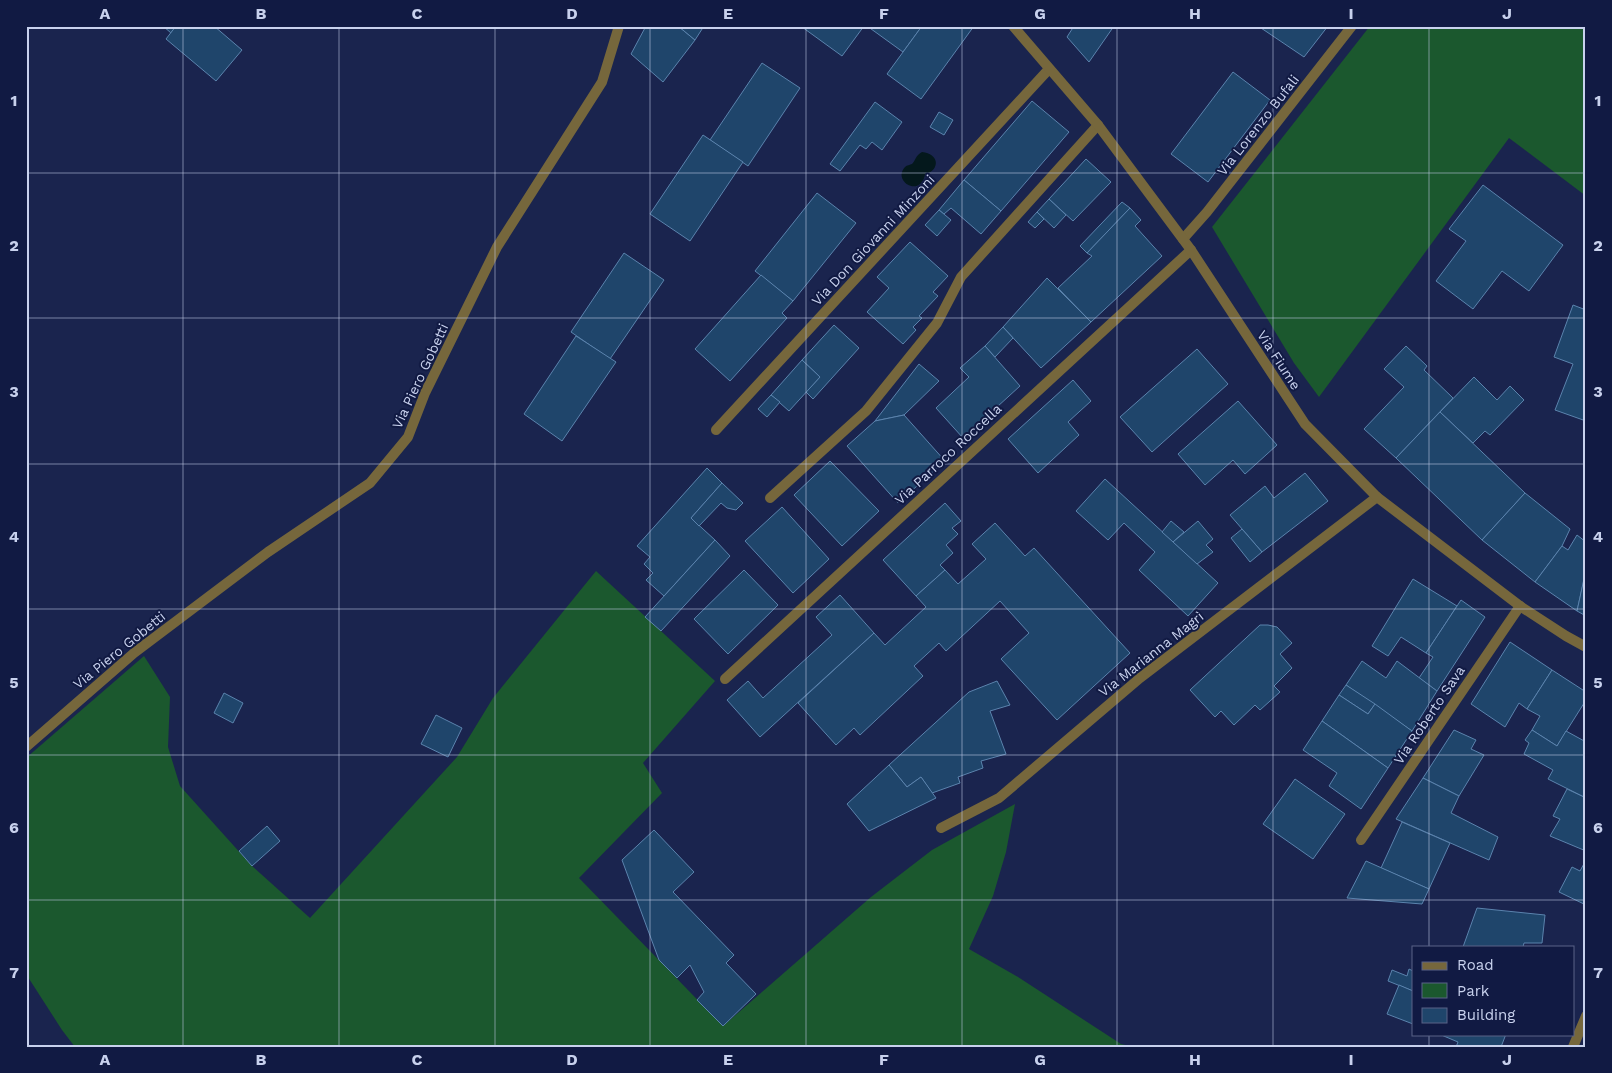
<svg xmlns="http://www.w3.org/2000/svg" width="1612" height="1073" font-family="'Work Sans',sans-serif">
  <rect width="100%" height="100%" fill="#1a244e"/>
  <g fill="#1b582e">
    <polygon points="1370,26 1586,26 1586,196 1509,138 1319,397 1294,363 1212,227"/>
    <polygon points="596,571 715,681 643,763 662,793 579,878 723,1026 871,897 932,850 1015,804 1006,852 993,896 969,949 1018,977 1121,1044 1134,1047 75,1047 62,1030 26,974 26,758 144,656 170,697 168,747 180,786 252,866 310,918 457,757 493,698"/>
  </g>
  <path fill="#04181c" d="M922,152C939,154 941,169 925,175C920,198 892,181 905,167C907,165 910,165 912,164C916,160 915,156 922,152Z"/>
  <g fill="#1f456b" stroke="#5b83ad">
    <polygon points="163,26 176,26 171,33"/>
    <polygon points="176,26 214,26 242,50 216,81 166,39"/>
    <polygon points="646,26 678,26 695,40 663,82 631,54"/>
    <polygon points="678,26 704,26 695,40"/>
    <polygon points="802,26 864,26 842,56 802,27"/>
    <polygon points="867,26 922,26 903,52"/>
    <polygon points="922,26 974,26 921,99 887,74"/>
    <polygon points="1074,26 1114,26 1089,62 1067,37"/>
    <polygon points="1262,26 1328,26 1304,57 1261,28"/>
    <polygon points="762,63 800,88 748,166 710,140"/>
    <polygon points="1233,72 1270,100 1208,182 1171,154"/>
    <polygon points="1032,101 1069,132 1001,211 964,180"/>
    <polygon points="875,102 902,122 882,150 872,142 866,149 860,145 840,171 830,164"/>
    <polygon points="939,112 953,120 944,135 930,127"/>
    <polygon points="703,135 743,162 690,241 650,214"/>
    <polygon points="1086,159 1111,182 1073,221 1049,199"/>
    <polygon points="964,180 1001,211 981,234 951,208 944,214 939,210"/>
    <polygon points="1483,185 1563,245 1529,291 1502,271 1473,309 1436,281 1466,241 1449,229"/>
    <polygon points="817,193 856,223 793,301 755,271"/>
    <polygon points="1049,199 1066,215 1054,228 1037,212"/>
    <polygon points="1122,202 1130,208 1087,253 1080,246"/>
    <polygon points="1130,208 1141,220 1135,226 1162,256 1091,322 1058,288 1092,256 1087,253"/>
    <polygon points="939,210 951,220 937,236 925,225"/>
    <polygon points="1037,212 1044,219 1035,228 1028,222"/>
    <polygon points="910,242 948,276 933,292 938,296 919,316 922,318 913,327 916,330 903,344 867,312 889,288 877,277"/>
    <polygon points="624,253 664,280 610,359 571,332"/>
    <polygon points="761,275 793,301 782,313 787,318 730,381 695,349"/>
    <polygon points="1047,278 1091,322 1041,368 1003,327"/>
    <polygon points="1573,305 1586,310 1586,421 1555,410 1573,364 1554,357"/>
    <polygon points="834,325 859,348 813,399 806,392 820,377 802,360"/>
    <polygon points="1003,327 1013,338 995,357 985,346"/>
    <polygon points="576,336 616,362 562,441 524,414"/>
    <polygon points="985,346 1020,386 963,438 936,408 969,377 960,368"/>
    <polygon points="1406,346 1427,366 1424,370 1453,398 1396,458 1364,429 1404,387 1384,369"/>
    <polygon points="1197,349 1228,384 1152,452 1120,417"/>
    <polygon points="802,360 820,377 789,411 771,395"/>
    <polygon points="919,364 939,381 904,415 875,421"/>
    <polygon points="1474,377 1497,400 1510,386 1524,400 1490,435 1485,431 1473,443 1440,412"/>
    <polygon points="1073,380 1091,401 1068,422 1079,435 1038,473 1008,439"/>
    <polygon points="771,395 780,402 767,417 758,409"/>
    <polygon points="1238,401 1277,445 1245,474 1233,460 1205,485 1178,454"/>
    <polygon points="1440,412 1525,493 1482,540 1396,458"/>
    <polygon points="904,415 945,461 898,503 847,446 875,421"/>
    <polygon points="830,461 879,511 842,546 794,495"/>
    <polygon points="707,468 722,483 691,518 715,540 664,596 646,580 653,573 644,564 650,557 637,546"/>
    <polygon points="1305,473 1328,501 1262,552 1230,515 1265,486 1274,498"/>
    <polygon points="1105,479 1218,583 1188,616 1139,570 1155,552 1124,523 1108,540 1076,511"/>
    <polygon points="722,483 743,503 736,510 727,508 721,503 699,526 691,518"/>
    <polygon points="1525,493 1570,529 1562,546 1535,582 1482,540"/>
    <polygon points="945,503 961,521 952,528 958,534 946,545 953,553 940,565 945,570 916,596 883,560"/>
    <polygon points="782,507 829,559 793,593 745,541"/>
    <polygon points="1171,521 1184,532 1173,542 1162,532"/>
    <polygon points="1198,521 1213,539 1206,545 1213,552 1197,564 1173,542"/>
    <polygon points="995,523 1025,556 1034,548 1130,653 1057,720 1001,659 1029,633 1000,601 946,651 939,643 914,666 923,676 860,735 854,728 836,745 798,703 874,633 885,645 926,607 916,596 945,570 958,584 986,559 972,544"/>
    <polygon points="1242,529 1262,552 1250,562 1231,538"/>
    <polygon points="1577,535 1586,542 1586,571 1577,611 1535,582 1562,546 1568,550"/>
    <polygon points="715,540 730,556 661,631 645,617"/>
    <polygon points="744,570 778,605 728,654 694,619"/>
    <polygon points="1585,574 1586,574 1586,616 1577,611"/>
    <polygon points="1413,579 1457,606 1426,653 1401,637 1388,656 1372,646"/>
    <polygon points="840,595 874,633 760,737 727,700 748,681 763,698 832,635 816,617"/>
    <polygon points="1461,600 1485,617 1437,691 1419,678 1433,657 1426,653"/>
    <polygon points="1260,625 1268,625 1277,627 1292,643 1280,654 1292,668 1274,686 1280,692 1260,710 1255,705 1234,725 1221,711 1215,717 1190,690"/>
    <polygon points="1510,642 1552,670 1527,709 1519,703 1505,727 1471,704"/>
    <polygon points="1362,661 1386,678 1397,661 1437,691 1412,731 1346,685"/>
    <polygon points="1552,670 1586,692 1586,700 1557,746 1532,730 1540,716 1527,709"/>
    <polygon points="997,681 1010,705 990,711 1006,754 981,761 983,768 958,777 960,783 932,793 921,777 907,787 889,765 969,692"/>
    <polygon points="1346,685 1375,704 1368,714 1339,695"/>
    <polygon points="224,693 243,703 233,723 214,713"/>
    <polygon points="1339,695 1368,714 1375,704 1412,731 1388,768 1322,721"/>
    <polygon points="436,715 462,728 448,757 421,744"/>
    <polygon points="1322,721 1388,768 1361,809 1329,786 1337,773 1303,750"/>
    <polygon points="1454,730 1476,740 1471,749 1484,755 1459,796 1423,778"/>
    <polygon points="1532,730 1557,746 1566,731 1586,742 1586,798 1548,779 1553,770 1524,754 1529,743 1525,740"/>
    <polygon points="889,765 907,787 921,777 936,798 869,831 847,804"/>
    <polygon points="1423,778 1459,796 1451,813 1498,837 1489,860 1396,819"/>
    <polygon points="1295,779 1345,814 1313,859 1263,824"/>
    <polygon points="1567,789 1586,798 1586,851 1550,836 1560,819 1553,816"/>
    <polygon points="1402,822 1450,843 1429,889 1381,868"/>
    <polygon points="267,826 280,841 252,866 239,851"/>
    <polygon points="654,830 694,872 673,892 734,955 726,963 756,994 723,1026 697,1000 704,992 690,965 677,978 659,960 622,860"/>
    <polygon points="1586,860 1586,905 1559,892 1572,867 1580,871"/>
    <polygon points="1366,861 1429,889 1422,904 1347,898"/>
    <polygon points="1477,908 1545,915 1542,943 1524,943 1523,947 1463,947"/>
    <polygon points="1409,969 1413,971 1413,991 1388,981 1392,970 1407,976"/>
    <polygon points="1399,985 1413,991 1413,1024 1387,1014"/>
    <polygon points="1439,1034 1506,1034 1501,1047 1456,1047 1458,1042"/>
  </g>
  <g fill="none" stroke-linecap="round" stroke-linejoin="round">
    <polyline stroke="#76673c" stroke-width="10" points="770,498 866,411 937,323 961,277 1098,125"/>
    <g stroke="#76673c" stroke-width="10">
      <polyline points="1183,239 1207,212 1352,26"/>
      <polyline points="716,430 1049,69"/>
      <polyline points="725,679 1191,250"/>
      <polyline points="26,747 134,653 268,552 370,483 408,437 425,393 497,247 602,82 619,26"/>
      <polyline points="941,828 999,798 1140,678 1377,497"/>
      <polyline points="1361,840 1520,606"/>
    </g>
    <g stroke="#76673c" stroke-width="10">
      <polyline points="1013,26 1098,125 1191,250 1305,424 1377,497 1520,606 1566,636 1586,647"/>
      <polyline points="1573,1047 1586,1016"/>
    </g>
  </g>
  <path fill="none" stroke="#c8d1ed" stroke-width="1" stroke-opacity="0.55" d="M183,26V1047M339,26V1047M495,26V1047M650,26V1047M806,26V1047M962,26V1047M1117,26V1047M1273,26V1047M1429,26V947M26,173H1586M26,318H1586M26,464H1586M26,609H1586M26,755H1586M26,900H1586M1429,1034V1047"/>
  <g text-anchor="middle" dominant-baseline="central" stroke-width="4" stroke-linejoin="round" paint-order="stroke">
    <g font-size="14" fill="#c8d1ed" stroke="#111a43">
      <text transform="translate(1258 125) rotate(-52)">Via Lorenzo Bufali</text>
      <text transform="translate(873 240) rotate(-47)">Via Don Giovanni Minzoni</text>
      <text transform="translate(1279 360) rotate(57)">Via Fiume</text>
      <text transform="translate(420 376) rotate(-65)">Via Piero Gobetti</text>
      <text transform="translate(948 454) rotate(-43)">Via Parroco Roccella</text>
      <text transform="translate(119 650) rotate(-39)">Via Piero Gobetti</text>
      <text transform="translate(1151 654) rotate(-38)">Via Marianna Magrì</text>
      <text transform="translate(1429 715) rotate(-56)">Via Roberto Sava</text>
    </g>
  </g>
  <rect width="1612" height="1073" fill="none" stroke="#111a43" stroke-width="55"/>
  <rect x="1412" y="946" width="162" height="90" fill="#111a43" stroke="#5a6387"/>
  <rect x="1422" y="962" width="25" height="8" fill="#76673c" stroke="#5a6387"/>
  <text x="1457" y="970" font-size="15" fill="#c8d1ed">Road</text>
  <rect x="1422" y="983" width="25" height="15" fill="#1b582e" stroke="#5a6387"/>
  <text x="1457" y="996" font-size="15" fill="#c8d1ed">Park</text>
  <rect x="1422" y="1008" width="25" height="15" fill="#1f456b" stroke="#5a6387"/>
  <text x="1457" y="1020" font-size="15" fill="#c8d1ed">Building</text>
  <rect x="28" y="28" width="1556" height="1018" fill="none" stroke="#c8d1ed" stroke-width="2"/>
  <g font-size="16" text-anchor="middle" font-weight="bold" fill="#c8d1ed">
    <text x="105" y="19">A</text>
    <text x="261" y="19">B</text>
    <text x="417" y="19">C</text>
    <text x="572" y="19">D</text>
    <text x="728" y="19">E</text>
    <text x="884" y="19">F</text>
    <text x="1040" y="19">G</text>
    <text x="1195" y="19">H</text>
    <text x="1351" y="19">I</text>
    <text x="1507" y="19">J</text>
    <text x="14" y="106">1</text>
    <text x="1598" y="106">1</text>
    <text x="14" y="251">2</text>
    <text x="1598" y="251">2</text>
    <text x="14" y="397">3</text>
    <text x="1598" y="397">3</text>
    <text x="14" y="542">4</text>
    <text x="1598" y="542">4</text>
    <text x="14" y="688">5</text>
    <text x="1598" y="688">5</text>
    <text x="14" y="833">6</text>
    <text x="1598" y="833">6</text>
    <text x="14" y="978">7</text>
    <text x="1598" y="978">7</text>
    <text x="105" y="1065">A</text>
    <text x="261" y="1065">B</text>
    <text x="417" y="1065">C</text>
    <text x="572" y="1065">D</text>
    <text x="728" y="1065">E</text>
    <text x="884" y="1065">F</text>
    <text x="1040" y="1065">G</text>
    <text x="1195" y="1065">H</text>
    <text x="1351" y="1065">I</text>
    <text x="1507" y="1065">J</text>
  </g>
</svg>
